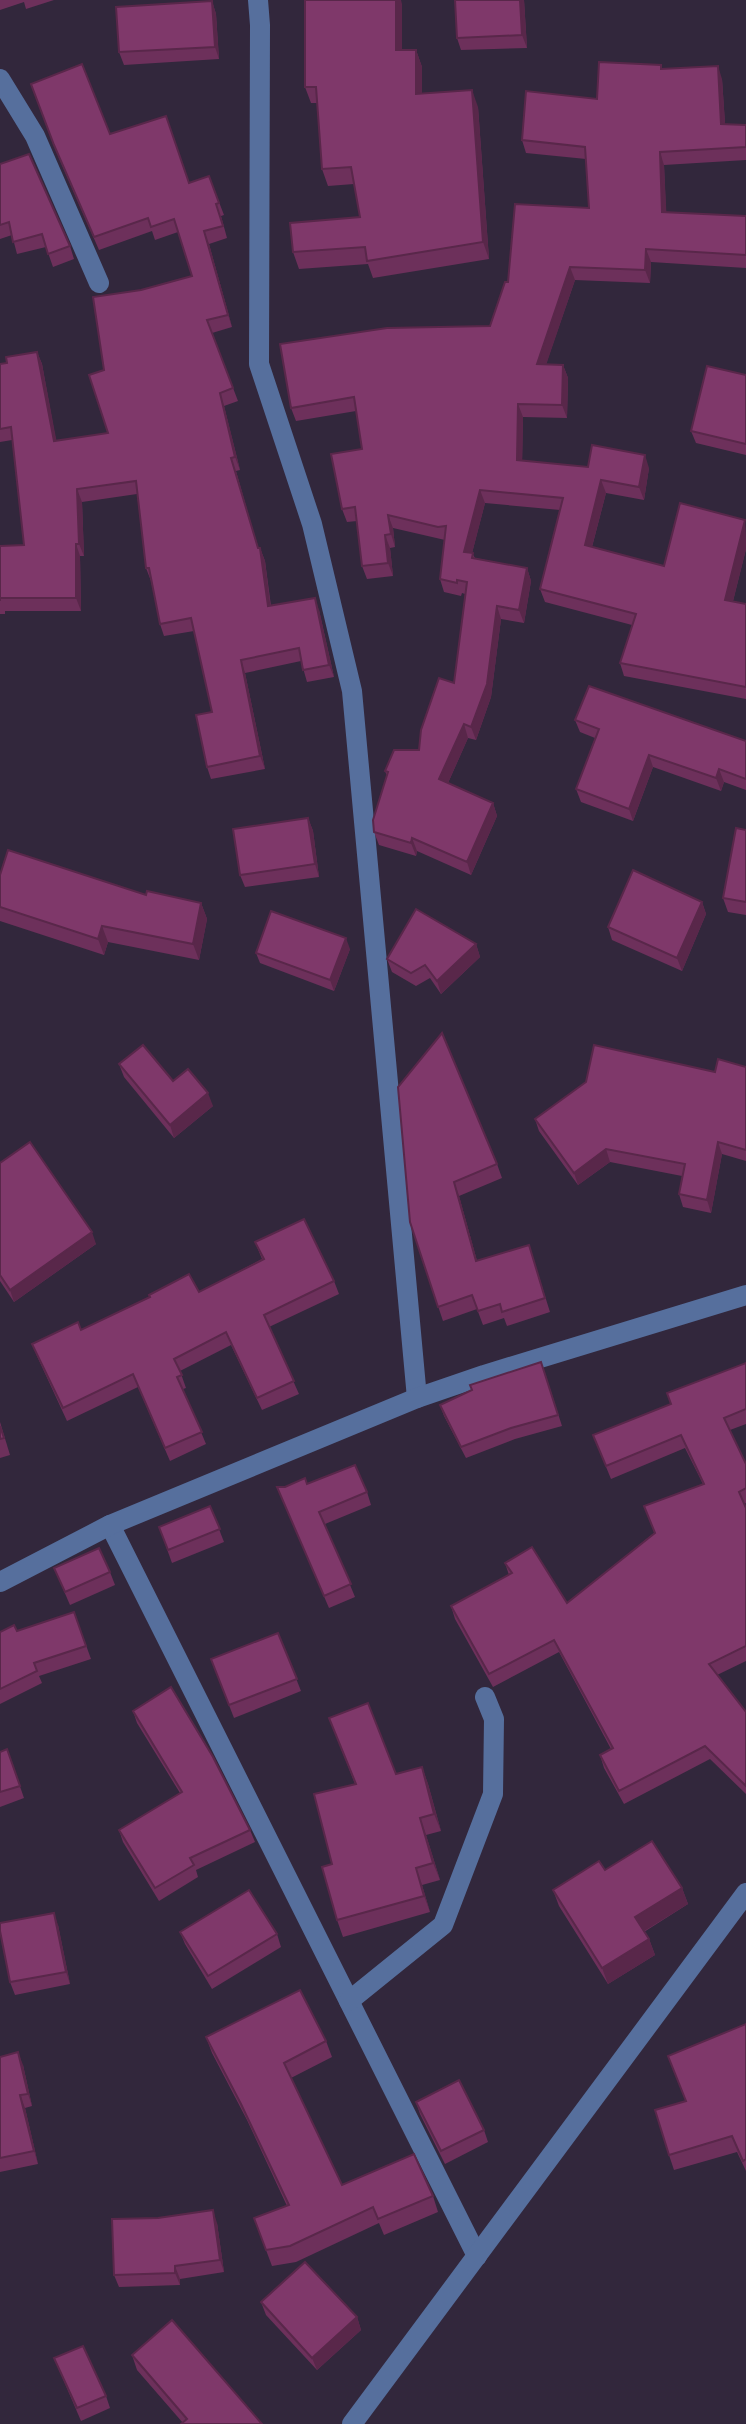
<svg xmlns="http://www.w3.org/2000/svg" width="746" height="2424" font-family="Commissioner,sans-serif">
  <rect width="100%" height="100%" fill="#32273c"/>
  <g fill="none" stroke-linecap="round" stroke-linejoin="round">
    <g stroke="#566f9d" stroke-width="20">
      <polyline points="258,0 260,25 259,364 312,524 352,691 417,1398"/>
      <polyline points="0,79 35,136 99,283"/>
      <polyline points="110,1525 477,2256"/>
      <polyline points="0,1582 110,1525 417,1398 484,1375 746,1295"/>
      <polyline points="349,2001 443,1925 493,1794 494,1719 485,1697"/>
      <polyline points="352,2424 746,1893"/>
    </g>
  </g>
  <g fill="#6d305b">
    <polygon points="0,0 54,0 26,9 24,2 0,10"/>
    <polygon points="455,0 524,0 527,48 461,50 457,38"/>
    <polygon points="212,1 216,14 219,59 124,65 119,52"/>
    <polygon points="402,4 402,50 416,50 422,67 422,94 478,107 489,259 373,278 368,264 299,269 293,252 360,217 354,184 328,186 322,169 317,103 311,103 305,87"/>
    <polygon points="662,69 722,79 725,124 746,125 746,160 664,165 666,212 746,216 746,268 651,262 650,283 575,280 546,364 563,365 568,378 567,418 523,417 522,461 588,467 649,468 644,500 606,493 592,547 664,566 745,520 746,549 733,601 746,604 746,699 624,676 620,663 632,625 545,602 540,589 560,510 485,503 472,553 475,558 527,568 531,581 524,623 501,619 491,697 476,740 468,738 448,783 493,803 497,816 471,875 417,851 416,856 379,845 374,832 387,776 385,771 419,750 454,683 465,594 462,593 461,596 444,592 440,579 445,540 393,528 395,547 390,548 393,576 367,579 362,566 357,521 347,522 342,509 362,449 356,411 296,421 291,408 490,326 508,282 589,208 586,159 526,153 522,140 597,99"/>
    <polygon points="31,84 189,183 209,176 224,215 221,216 227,238 209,244 232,327 212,333 238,401 224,406 240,470 236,471 258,548 260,548 265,561 271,606 319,610 334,677 307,682 301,661 245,673 265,769 211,779 207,767 212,712 194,631 164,636 160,624 151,581 146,568 137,494 82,502 84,556 80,556 81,611 5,611 5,614 0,614 0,546 24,545 12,440 0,442 0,364 7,363 37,352 42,364 56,441 108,433 104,370 141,290 192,276 178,232 155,240 152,231 99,250 59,158"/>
    <polygon points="0,164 70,246 74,259 53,267 46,247 17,254 12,235 0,239"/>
    <polygon points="746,375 746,455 696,443 691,431"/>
    <polygon points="575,720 746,741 746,790 724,782 721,791 653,767 633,821 581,802 576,789 595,738 580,732"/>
    <polygon points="308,818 313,831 319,877 245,887 240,875"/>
    <polygon points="746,830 746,915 728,912 723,898"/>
    <polygon points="0,875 201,903 207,919 199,960 108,942 104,955 0,921"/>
    <polygon points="702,902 706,914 682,971 612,940 608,927"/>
    <polygon points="476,944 480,957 441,994 430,978 416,986 392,972 387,959"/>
    <polygon points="350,949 334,991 260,963 256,953"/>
    <polygon points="119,1064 173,1081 213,1106 174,1138 124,1077"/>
    <polygon points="746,1067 746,1161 722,1154 711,1213 683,1207 679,1194 682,1176 610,1162 578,1185 539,1131 535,1119 715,1072"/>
    <polygon points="398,1087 497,1164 502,1178 459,1196 477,1261 529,1245 550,1312 507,1326 504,1318 483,1325 477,1309 443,1321 410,1222"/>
    <polygon points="0,1163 96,1244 14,1302 0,1281"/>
    <polygon points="255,1242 334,1281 339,1294 269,1327 299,1394 262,1410 231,1345 180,1371 186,1388 183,1389 206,1444 170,1461 138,1387 67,1421 37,1356 32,1344 81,1330 199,1292 262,1259"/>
    <polygon points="746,1363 746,1424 730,1430 746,1464 746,1503 744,1504 746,1508 746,1661 717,1675 746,1712 746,1794 710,1759 624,1804 604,1768 600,1755 611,1749 559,1652 493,1687 455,1619 451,1606 509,1575 505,1563 567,1603 654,1533 703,1484 685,1448 611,1479 593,1435 671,1404"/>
    <polygon points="545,1373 562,1426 515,1439 466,1458 444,1416 440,1405"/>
    <polygon points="0,1422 10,1455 0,1458"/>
    <polygon points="307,1484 367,1492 371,1505 325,1524 355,1597 329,1608 277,1487"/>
    <polygon points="210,1506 224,1542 172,1563 159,1527"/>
    <polygon points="54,1568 110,1572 115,1585 70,1605"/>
    <polygon points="74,1612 91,1659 39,1676 42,1683 0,1704 0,1632 17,1631"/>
    <polygon points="278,1633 301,1691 234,1718 211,1659"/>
    <polygon points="133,1711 250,1830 255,1842 196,1870 198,1877 159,1901 123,1842 119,1830 180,1793 137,1723"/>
    <polygon points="329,1718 396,1774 422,1767 428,1784 441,1831 426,1835 440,1880 422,1885 430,1912 343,1937 337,1920 332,1864 355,1784"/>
    <polygon points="7,1749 24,1798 0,1807 0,1752"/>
    <polygon points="605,1870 682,1888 688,1904 644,1932 649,1939 655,1955 608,1984 559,1906 553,1890"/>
    <polygon points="58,1925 70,1984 15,1995 10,1982"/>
    <polygon points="180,1932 277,1934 281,1947 212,1989 185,1944"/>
    <polygon points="746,2024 746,2171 737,2152 674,2170 669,2155 686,2101 668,2056"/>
    <polygon points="206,2037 326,2041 332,2057 291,2078 342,2185 433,2196 438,2212 384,2235 379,2223 296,2262 272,2266 254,2218 287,2206 247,2120 212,2053"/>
    <polygon points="0,2057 23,2065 32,2106 25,2108 38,2164 0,2172"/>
    <polygon points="416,2102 484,2130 488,2142 445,2164 420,2114"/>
    <polygon points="217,2223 224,2272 180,2279 180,2285 119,2287 114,2275"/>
    <polygon points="261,2302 357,2317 361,2330 317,2370 266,2315"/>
    <polygon points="132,2355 262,2424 183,2423 137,2370"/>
    <polygon points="54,2358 106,2396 110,2408 81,2421"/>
  </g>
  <g fill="#59274a">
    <polygon points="396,0 401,0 402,4 402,66 396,50"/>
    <polygon points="520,0 524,0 527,48 522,35"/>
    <polygon points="212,1 216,14 219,59 215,47"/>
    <polygon points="416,50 422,67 422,111 416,94"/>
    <polygon points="718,66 722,79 726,137 721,124"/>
    <polygon points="472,90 478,107 489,259 483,242"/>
    <polygon points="660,152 664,165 667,225 662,212"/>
    <polygon points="204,231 209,244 232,327 228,315"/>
    <polygon points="646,249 651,262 650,283 645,270"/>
    <polygon points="570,267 575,280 542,377 537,364"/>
    <polygon points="37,352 42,364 59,454 54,441"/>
    <polygon points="563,365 568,378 567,418 562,405"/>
    <polygon points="220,393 224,406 240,470 235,457"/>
    <polygon points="518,404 523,417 522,473 517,460"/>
    <polygon points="645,455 649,468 644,500 639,487"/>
    <polygon points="231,458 262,559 260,548 265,561 272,619 268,606 258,548"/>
    <polygon points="601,480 606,493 589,558 585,545"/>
    <polygon points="77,489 82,502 84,556 79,544"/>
    <polygon points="480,490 485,503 469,565 464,552"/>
    <polygon points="388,515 393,528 395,547 391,534"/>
    <polygon points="745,520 746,549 730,613 725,600"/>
    <polygon points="385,535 390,548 393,576 388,563"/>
    <polygon points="76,544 80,556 81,611 76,598"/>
    <polygon points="527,568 531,581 524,623 519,610"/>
    <polygon points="315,598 319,610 334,677 329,665"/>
    <polygon points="497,606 501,619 491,697 476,740 471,727"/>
    <polygon points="241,660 245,673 265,769 260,756"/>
    <polygon points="464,724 468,738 444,792 439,779"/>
    <polygon points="649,755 653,767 633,821 629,809"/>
    <polygon points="719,769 724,782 721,791 716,778"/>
    <polygon points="493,803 497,816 471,875 467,862"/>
    <polygon points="308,818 313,831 319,877 315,864"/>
    <polygon points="412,838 417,851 416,856 411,843"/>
    <polygon points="702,902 706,914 682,971 677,958"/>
    <polygon points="201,903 207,919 199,960 193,944"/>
    <polygon points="102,926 108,942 104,955 98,939"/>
    <polygon points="346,938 350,949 334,991 330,980"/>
    <polygon points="476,944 480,957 441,994 437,981"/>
    <polygon points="208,1093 213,1106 174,1138 170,1125"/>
    <polygon points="718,1142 722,1154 711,1213 707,1200"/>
    <polygon points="606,1149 610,1162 578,1185 574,1173"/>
    <polygon points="454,1182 459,1196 481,1275 476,1261"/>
    <polygon points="92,1232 96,1244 14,1302 10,1290"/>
    <polygon points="422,1767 428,1784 441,1831 434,1814"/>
    <polygon points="420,1818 426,1835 440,1880 433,1863"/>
    <polygon points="416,1868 422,1885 430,1912 424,1896"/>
    <polygon points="682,1888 688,1904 641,1933 635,1917"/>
    <polygon points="54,1913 58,1925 70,1984 66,1972"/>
    <polygon points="649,1939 655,1955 608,1984 602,1968"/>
    <polygon points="18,2052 23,2065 32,2106 28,2094"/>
    <polygon points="20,2095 25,2108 38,2164 34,2151"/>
    <polygon points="213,2210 217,2223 224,2272 220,2260"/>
    <polygon points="175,2266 180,2279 180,2285 175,2273"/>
    <polygon points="357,2317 361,2330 317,2370 312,2358"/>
  </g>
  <g fill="#7f386a" stroke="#59274a" stroke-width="2">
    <polygon points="305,0 396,0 396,50 416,50 416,94 472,90 483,242 367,261 365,247 293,252 290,223 360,217 351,167 322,169 316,87 305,87"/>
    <polygon points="455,0 520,0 522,35 457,38"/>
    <polygon points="212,1 215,47 119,52 116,7"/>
    <polygon points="599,62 661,65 661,69 718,66 721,124 746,125 746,147 660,152 662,212 746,216 746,255 646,249 645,270 570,267 537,364 563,365 562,405 518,404 517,460 588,467 592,445 645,455 639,487 601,480 585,545 664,566 680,503 745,520 725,600 746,604 746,687 620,663 636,614 540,589 563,498 480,490 464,552 473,553 472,558 527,568 519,610 497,606 487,684 471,727 464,724 439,779 493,803 467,862 412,838 411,843 374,832 373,820 388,772 385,771 394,750 419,750 421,730 439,678 454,683 467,582 457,580 457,583 440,579 446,526 438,527 388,515 391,534 385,535 388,563 362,566 355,507 342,509 331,454 362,449 354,397 291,408 280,344 387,328 490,326 505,282 508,282 515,204 589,208 585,147 522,140 526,91 597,99"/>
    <polygon points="82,64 110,134 166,116 189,183 209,176 219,203 216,204 223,226 204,231 228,315 207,320 233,388 220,393 235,457 231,458 258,548 260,548 268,606 315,598 329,665 303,670 299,648 241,660 260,756 207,767 196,715 212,712 191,618 160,624 149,568 146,568 136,481 77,489 79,544 76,544 76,598 0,598 0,601 0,546 24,545 11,427 0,429 0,364 7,363 6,357 37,352 54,441 108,433 89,375 104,370 93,297 141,290 192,276 174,219 151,227 148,218 94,237 54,145 31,84"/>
    <polygon points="29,154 70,246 48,254 42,234 13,242 9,222 0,225 0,164"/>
    <polygon points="707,366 746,375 746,444 691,431"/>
    <polygon points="589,686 746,741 746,779 719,769 716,778 649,755 629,809 576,789 599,729 575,720"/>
    <polygon points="308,818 315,864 240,875 233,829"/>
    <polygon points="736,828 746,830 746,902 723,898"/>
    <polygon points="8,850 146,895 147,891 201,903 193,944 102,926 98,939 0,907 0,875"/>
    <polygon points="633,870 702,902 677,958 608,927"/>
    <polygon points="416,909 476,944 437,981 425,965 411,973 387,959"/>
    <polygon points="271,911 346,938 330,980 256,953"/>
    <polygon points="442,1033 497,1164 454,1182 476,1261 529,1245 545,1298 502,1312 500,1304 478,1311 472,1295 438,1307 410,1222 398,1087"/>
    <polygon points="143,1045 173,1081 188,1069 208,1093 170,1125 119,1064"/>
    <polygon points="594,1045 715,1072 718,1059 746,1067 746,1150 718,1142 707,1200 679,1194 685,1164 606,1149 574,1173 535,1119 586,1082"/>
    <polygon points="30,1142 92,1232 10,1290 0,1275 0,1163"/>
    <polygon points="304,1219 334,1281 264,1315 294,1381 257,1398 226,1332 174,1359 182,1375 177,1377 202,1432 165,1448 133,1374 63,1408 32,1344 78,1322 81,1330 150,1297 149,1295 189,1274 199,1292 264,1259 255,1242"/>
    <polygon points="541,1362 558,1415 511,1428 461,1447 440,1405 472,1390 470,1385"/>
    <polygon points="746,1363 746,1409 724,1418 746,1464 746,1488 739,1492 746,1508 746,1646 709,1664 746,1712 746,1786 705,1746 619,1791 600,1755 613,1748 554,1640 489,1674 451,1606 512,1573 505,1563 532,1547 567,1603 655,1533 644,1506 704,1484 681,1435 606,1466 593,1435 671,1404 667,1393"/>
    <polygon points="0,1426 4,1438 0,1439"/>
    <polygon points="355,1465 367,1492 319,1512 351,1584 324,1596 277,1487 285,1487 305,1478 307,1484"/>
    <polygon points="210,1506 220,1529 168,1550 159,1527"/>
    <polygon points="99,1548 110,1572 65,1592 54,1568"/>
    <polygon points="74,1612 86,1646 34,1663 37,1671 0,1689 0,1632 14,1625 17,1631"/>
    <polygon points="278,1633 297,1679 229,1705 211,1659"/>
    <polygon points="171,1687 213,1757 250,1830 190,1858 194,1865 155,1888 119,1830 182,1792 133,1711"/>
    <polygon points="368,1703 396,1774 422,1767 434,1814 420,1818 433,1863 416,1868 424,1896 337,1920 322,1867 332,1864 314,1794 356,1784 329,1718"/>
    <polygon points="7,1749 20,1786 0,1792 0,1752"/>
    <polygon points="652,1841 682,1888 635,1917 649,1939 602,1968 553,1890 599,1861 605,1870"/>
    <polygon points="249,1890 277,1934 208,1976 180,1932"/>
    <polygon points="54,1913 66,1972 10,1982 0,1931 0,1923"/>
    <polygon points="300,1990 326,2041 284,2063 342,2185 414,2154 433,2196 378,2219 373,2207 290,2246 266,2250 254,2218 289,2205 241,2104 206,2037"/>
    <polygon points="746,2024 746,2159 743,2161 732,2136 669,2155 655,2110 686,2101 668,2056"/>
    <polygon points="18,2052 28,2094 20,2095 34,2151 0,2158 0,2057"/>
    <polygon points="459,2080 484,2130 441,2151 416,2102"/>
    <polygon points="213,2210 220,2260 175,2266 175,2273 114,2275 112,2219 158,2218"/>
    <polygon points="305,2262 357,2317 312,2358 261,2302"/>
    <polygon points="172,2320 262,2424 181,2424 187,2419 132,2355"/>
    <polygon points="83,2346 106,2396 77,2408 54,2358"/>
  </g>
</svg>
